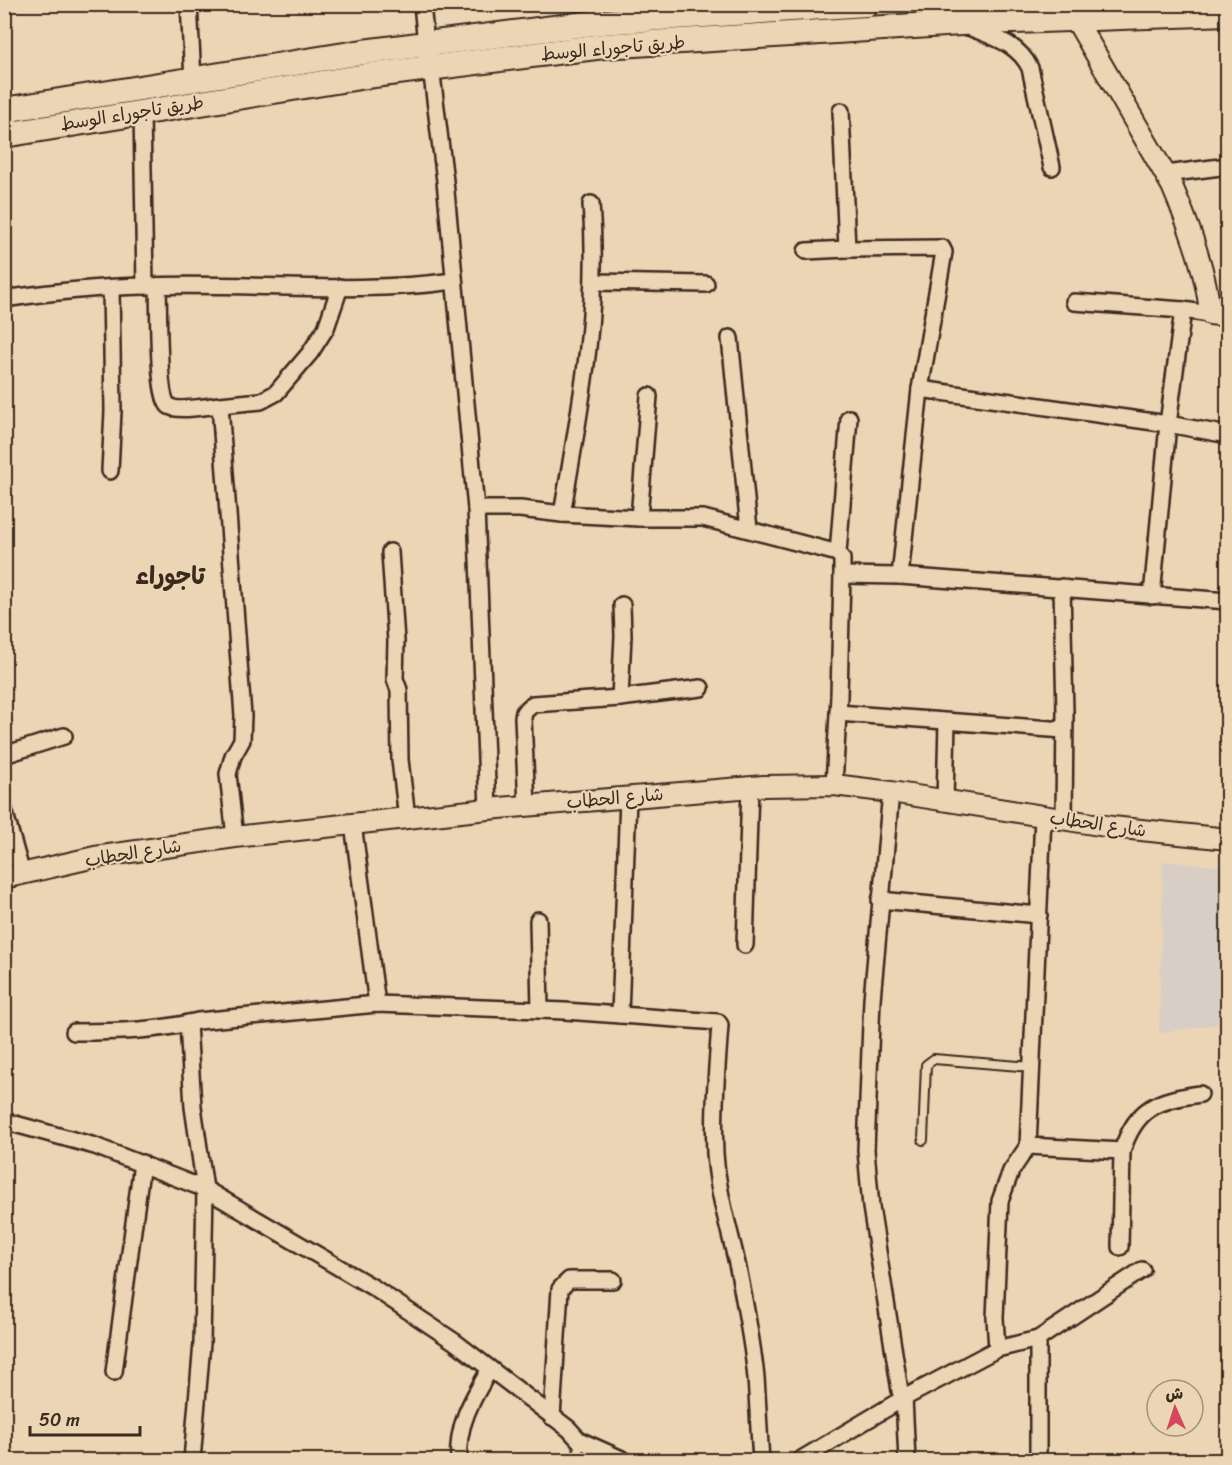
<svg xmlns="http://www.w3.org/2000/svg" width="1232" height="1465" font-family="Sriracha,'Playpen Sans Arabic',sans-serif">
  <rect width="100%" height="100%" fill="#ecd5b5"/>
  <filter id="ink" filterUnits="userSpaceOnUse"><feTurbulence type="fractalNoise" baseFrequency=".0167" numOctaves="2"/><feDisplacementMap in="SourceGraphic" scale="12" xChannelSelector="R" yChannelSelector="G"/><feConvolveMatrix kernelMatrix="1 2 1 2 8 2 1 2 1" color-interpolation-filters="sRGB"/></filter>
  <g filter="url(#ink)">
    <polygon fill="#d8cec6" points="1163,861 1227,867 1227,1023 1159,1033"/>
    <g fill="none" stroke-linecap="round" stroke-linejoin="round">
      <g stroke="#3b2a1e" stroke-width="12">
        <g id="service">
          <polyline points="923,1140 926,1065 934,1059 1032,1067"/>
          <polyline points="578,1460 579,1440"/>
        </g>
      </g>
      <g stroke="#3b2a1e" stroke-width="20">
        <g id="minor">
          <polyline points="189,4 193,79"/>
          <polyline points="422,4 426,44 431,67 445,181 476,509 488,809"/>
          <path d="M969,27C993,37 1018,43 1030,68L1052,167"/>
          <polyline points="841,111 847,249"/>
          <polyline points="142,112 145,286"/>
          <polyline points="1166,174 1228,166"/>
          <polyline points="806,251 847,249 942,248 944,252 920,389 900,576"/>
          <polyline points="594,282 706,284"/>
          <path d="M158,286C159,304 157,397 169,406C177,412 210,406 220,405L243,716L242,740L233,756L228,774L235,837"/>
          <path d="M4,299C51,292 98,287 145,286C248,282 352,295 454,281"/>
          <polyline points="1074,302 1183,310 1210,314"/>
          <polyline points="730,338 749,529"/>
          <polyline points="920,389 1168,424 1228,435"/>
          <polyline points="220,405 261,401 276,393 310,353 326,328 340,287"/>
          <polyline points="110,471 113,411 111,288"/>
          <polyline points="476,509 520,509 562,514 639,518 703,518 838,553"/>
          <path d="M562,514C580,411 600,309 591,204"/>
          <polyline points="639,518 649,396"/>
          <polyline points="390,552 396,641 395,679 399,690 400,760 407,818"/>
          <polyline points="842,575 900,576 1228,601"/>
          <polyline points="1062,587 1065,712 1064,820"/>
          <polyline points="1152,596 1168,424 1183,310"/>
          <polyline points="620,698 623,636 622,605"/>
          <polyline points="838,713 1064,730"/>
          <polyline points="4,755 64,736"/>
          <polyline points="834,785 839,696 842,575 842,559 838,553 849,418"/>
          <polyline points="891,792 872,999 866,1150 871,1207 900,1391 904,1398 907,1460"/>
          <polyline points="945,801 947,722"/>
          <polyline points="527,806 523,718 524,712 533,704 620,698 701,688"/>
          <polyline points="4,810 22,874"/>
          <polyline points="353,824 377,1004"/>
          <polyline points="880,900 1039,915"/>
          <polyline points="538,920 540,1010"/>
          <polyline points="745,945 750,787"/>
          <polyline points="620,1015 628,798"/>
          <polyline points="188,1023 193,1107 205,1189 202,1343 192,1460"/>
          <path d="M74,1032C116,1032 157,1031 198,1021L377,1004L565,1011L718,1022L720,1025C717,1068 713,1111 715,1153C718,1199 733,1239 741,1283C747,1315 753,1347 756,1378C758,1406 759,1433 761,1460"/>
          <polyline points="4,1121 95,1146 205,1189 374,1288 455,1342 569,1429 579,1440 624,1460"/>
          <polyline points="1028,1146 1122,1151"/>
          <path d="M1120,1247L1122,1151C1136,1107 1158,1100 1200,1094"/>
          <polyline points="997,1349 995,1318 1000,1201 1011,1171 1028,1146 1043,817"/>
          <polyline points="114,1372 142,1163"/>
          <polyline points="552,1417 560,1289 569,1280 613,1280"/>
          <path d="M459,1460C456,1425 473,1398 490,1369"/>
          <polyline points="800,1460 904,1398 997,1349 1038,1339 1142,1270"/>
          <polyline points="1038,1460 1038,1339"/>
        </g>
      </g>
      <g stroke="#3b2a1e" stroke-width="24">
        <g id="tertiary">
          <path d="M1065,4L1076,20L1172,186C1188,223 1207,274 1210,314L1228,316"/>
          <polyline points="4,878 95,857 235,837 488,809 764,786 834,785 891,792 1112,827 1228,839"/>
        </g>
      </g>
      <g stroke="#3b2a1e" stroke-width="28">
        <g id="primary">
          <polyline points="4,110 363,52 601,22 866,4"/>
          <polyline points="4,135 366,76 604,46 961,23 1228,13"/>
        </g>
      </g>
      <use href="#service" stroke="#ecd5b5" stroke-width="8"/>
      <use href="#minor" stroke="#ecd5b5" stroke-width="15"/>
      <use href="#tertiary" stroke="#ecd5b5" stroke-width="20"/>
      <use href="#primary" stroke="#ecd5b5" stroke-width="24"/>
    </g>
  </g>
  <g text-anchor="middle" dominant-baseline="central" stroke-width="4.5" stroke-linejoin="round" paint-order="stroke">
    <g font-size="18" fill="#3b2a1e" stroke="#ecd5b5">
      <text transform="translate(613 48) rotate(-5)">طريق تاجوراء الوسط</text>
      <text transform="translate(132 113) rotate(-9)">طريق تاجوراء الوسط</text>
      <text transform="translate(615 798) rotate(-5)">شارع الحطاب</text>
      <text transform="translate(1098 824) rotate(8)">شارع الحطاب</text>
      <text transform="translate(133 853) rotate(-9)">شارع الحطاب</text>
    </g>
    <g font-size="24" font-weight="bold" fill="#3b2a1e" stroke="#ecd5b5">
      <text x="170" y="576">تاجوراء</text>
    </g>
  </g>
  <rect width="1232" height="1465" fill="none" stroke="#ecd5b5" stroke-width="24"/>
  <rect x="12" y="12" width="1208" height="1441" fill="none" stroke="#3b2a1e" stroke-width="2" filter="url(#ink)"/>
  <g transform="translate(1175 1408) rotate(357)"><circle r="28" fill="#ecd5b5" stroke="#a59179" stroke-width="1.5"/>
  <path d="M0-4.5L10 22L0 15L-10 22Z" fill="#d1495b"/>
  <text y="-9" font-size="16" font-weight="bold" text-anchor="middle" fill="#3b2a1e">ش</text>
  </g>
  <path d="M30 1426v9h110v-9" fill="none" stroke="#3b2a1e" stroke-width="3"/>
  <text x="39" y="1426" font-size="18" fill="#3b2a1e" stroke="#ecd5b5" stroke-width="4.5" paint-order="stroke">50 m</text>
</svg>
